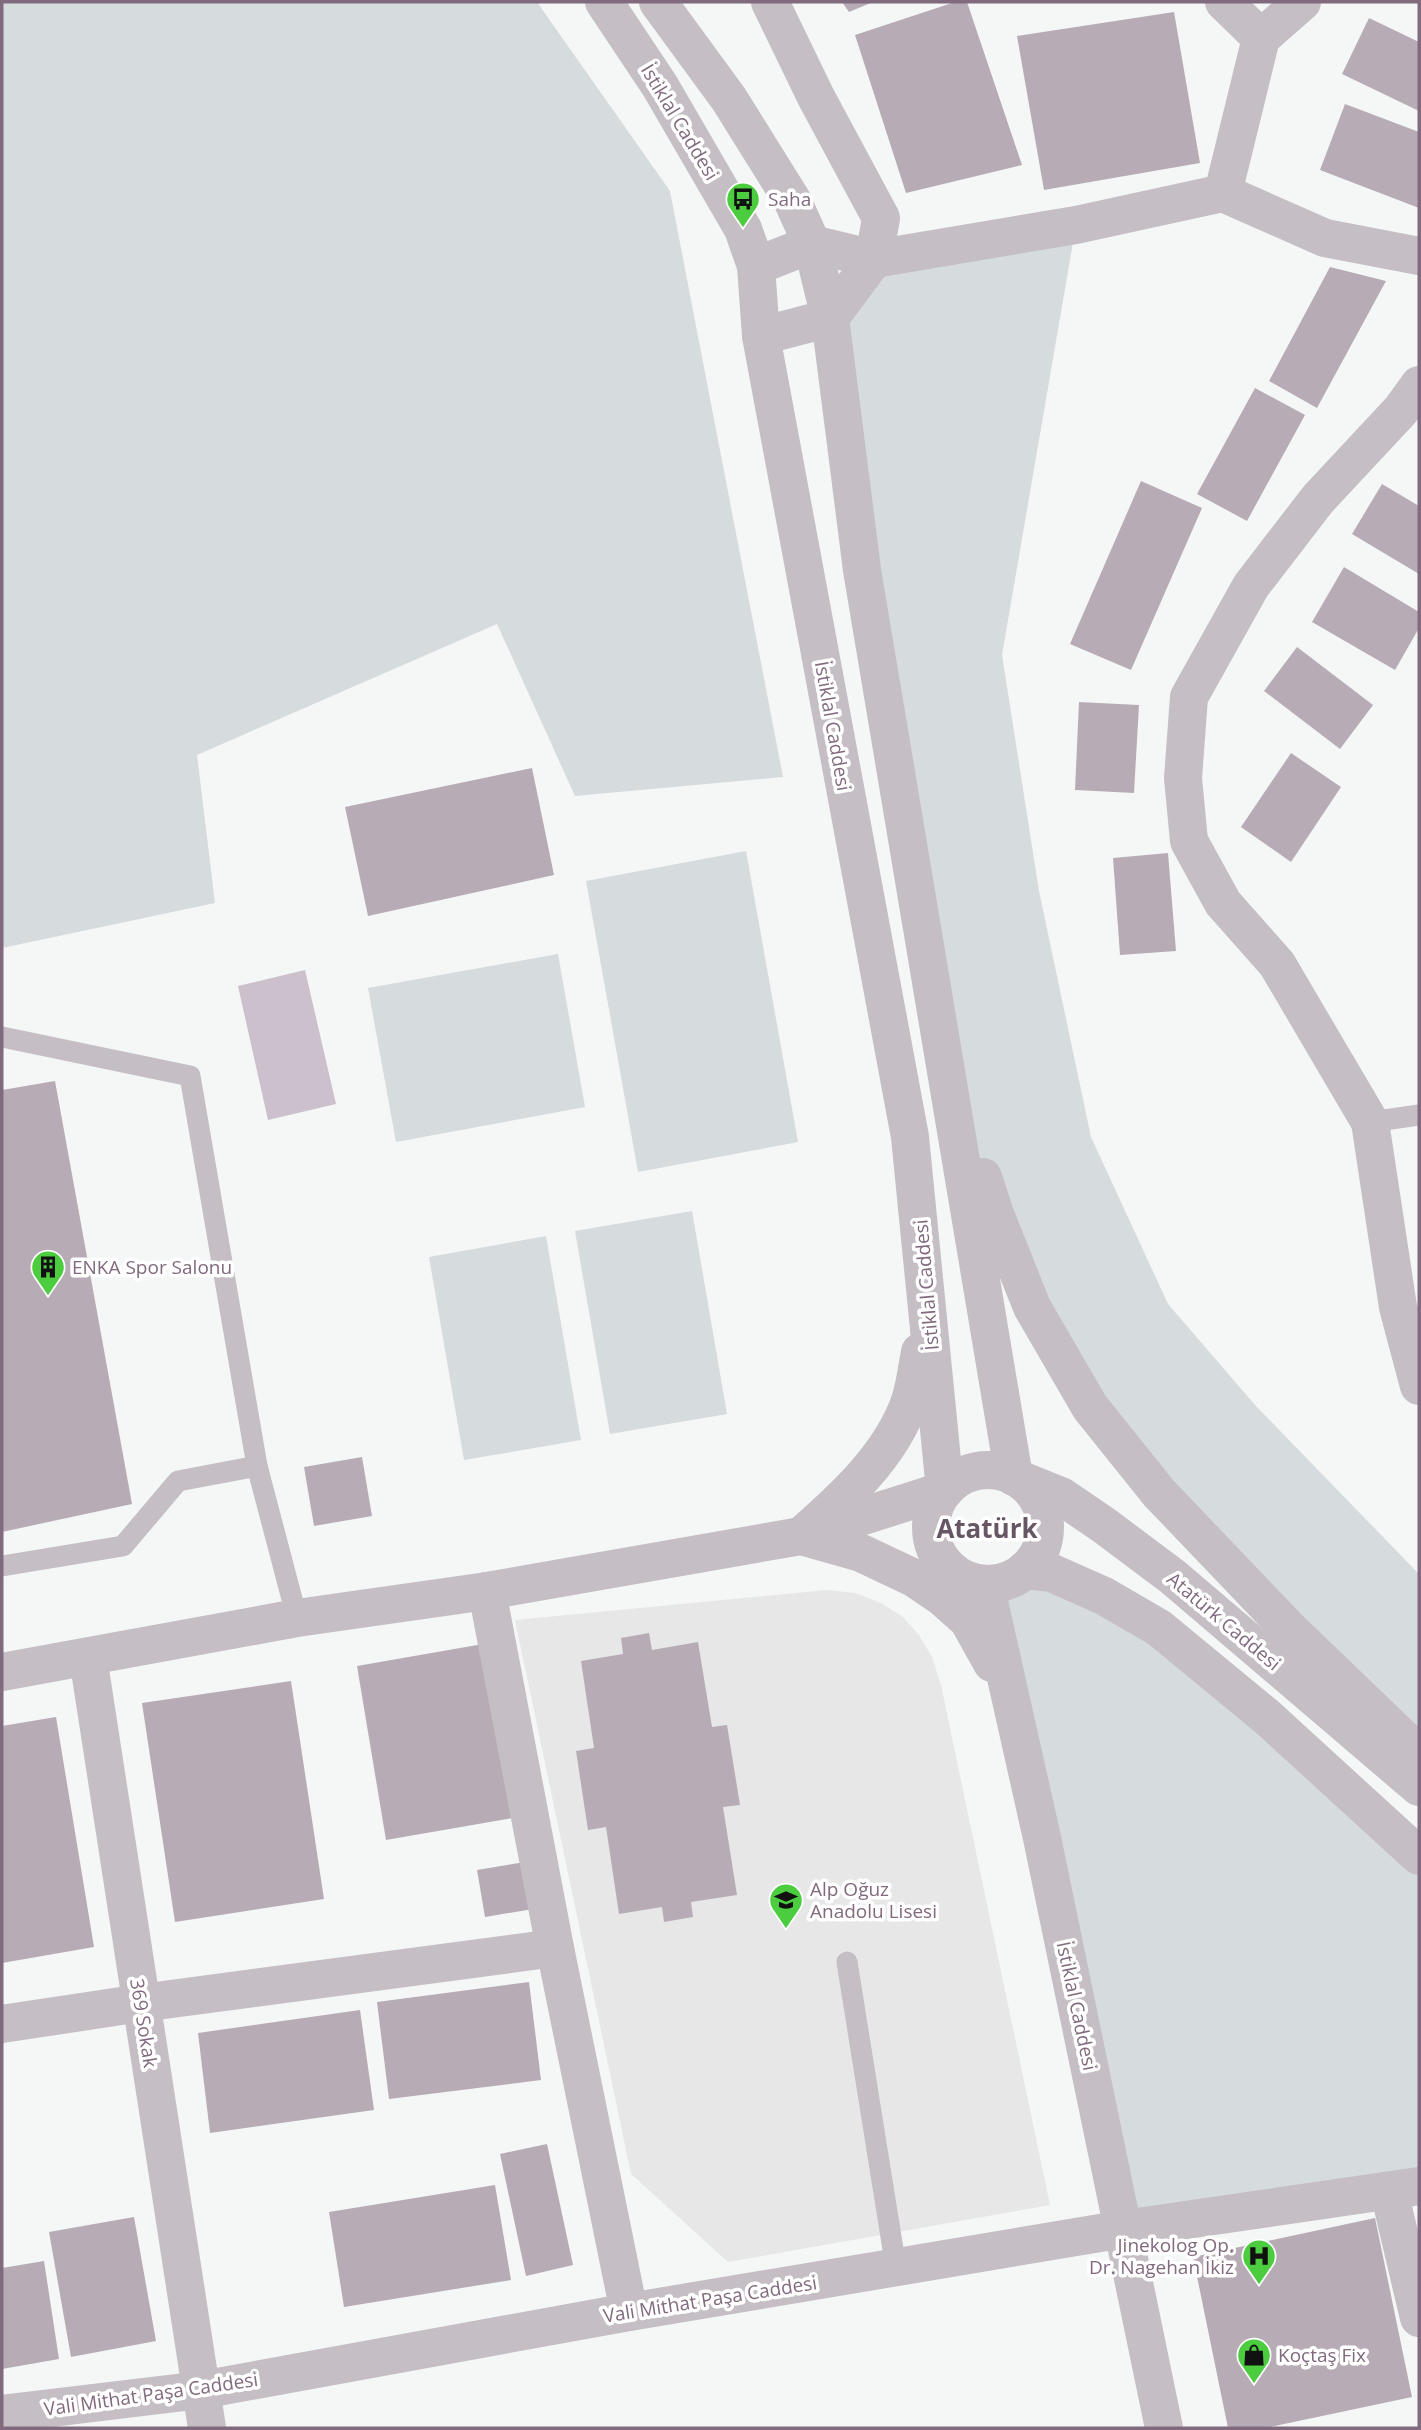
<svg xmlns="http://www.w3.org/2000/svg" width="1421" height="2430" font-family="'Open Sans',sans-serif">
  <rect width="100%" height="100%" fill="#f4f7f6"/>
  <polygon fill="#e7e7e8" points="827,1590 855,1593 881,1603 903,1617 919,1635 932,1657 941,1685 1050,2205 728,2262 631,2174 515,1620"/>
  <g fill="#d6dbdd">
    <polygon points="2,2 537,2 670,191 783,777 575,796 497,624 197,755 215,903 2,948"/>
    <polygon points="1076,225 1002,655 1039,891 1091,1137 1168,1304 1255,1405 1419,1574 1419,1754 1288,1628 1032,1307 947,1066 830,318 874,259"/>
    <polygon points="746,851 798,1142 638,1172 586,881"/>
    <polygon points="558,954 585,1107 396,1142 368,988"/>
    <polygon points="692,1211 727,1414 610,1434 575,1231"/>
    <polygon points="546,1236 581,1440 464,1460 429,1257"/>
    <polygon points="1021,1574 1104,1596 1419,1856 1419,2186 1124,2229 1003,1582"/>
  </g>
  <polygon fill="#cbc0cc" points="305,970 336,1104 268,1120 238,986"/>
  <g fill="#b7acb6">
    <polygon points="842,2 873,2 849,12"/>
    <polygon points="955,2 967,2 1022,165 906,193 855,35"/>
    <polygon points="1174,12 1200,163 1044,190 1017,36"/>
    <polygon points="1369,18 1419,42 1419,111 1342,74"/>
    <polygon points="1345,104 1419,132 1419,208 1320,170"/>
    <polygon points="1330,267 1386,281 1317,408 1269,381"/>
    <polygon points="1255,388 1305,415 1247,521 1197,494"/>
    <polygon points="1141,481 1202,508 1131,670 1070,644"/>
    <polygon points="1382,484 1419,506 1419,574 1352,534"/>
    <polygon points="1344,567 1419,612 1419,628 1395,670 1312,622"/>
    <polygon points="1297,647 1373,705 1340,749 1264,691"/>
    <polygon points="1079,702 1139,705 1134,793 1075,790"/>
    <polygon points="1291,753 1341,787 1291,862 1241,827"/>
    <polygon points="532,768 554,875 368,916 345,807"/>
    <polygon points="1168,853 1176,951 1120,955 1113,858"/>
    <polygon points="55,1081 132,1504 2,1532 2,1090"/>
    <polygon points="362,1457 372,1516 314,1526 304,1467"/>
    <polygon points="649,1633 652,1650 698,1642 712,1727 727,1725 740,1805 723,1807 737,1895 691,1902 693,1917 664,1922 662,1907 619,1914 606,1827 588,1830 576,1751 594,1748 581,1661 623,1654 621,1638"/>
    <polygon points="483,1644 513,1818 386,1840 357,1666"/>
    <polygon points="291,1681 324,1899 175,1922 142,1703"/>
    <polygon points="56,1717 94,1947 2,1963 2,1726"/>
    <polygon points="525,1862 533,1909 485,1917 477,1870"/>
    <polygon points="529,1982 541,2080 389,2099 377,2002"/>
    <polygon points="360,2010 374,2110 210,2133 198,2033"/>
    <polygon points="547,2144 573,2265 526,2276 500,2154"/>
    <polygon points="495,2185 511,2280 344,2307 329,2212"/>
    <polygon points="134,2217 156,2341 71,2357 49,2232"/>
    <polygon points="1375,2218 1412,2397 1265,2428 1228,2428 1193,2257"/>
    <polygon points="44,2261 59,2359 2,2369 2,2268"/>
  </g>
  <g fill="none" stroke-linecap="round" stroke-linejoin="round">
    <g stroke="#c5bec4" stroke-width="21">
      <polyline points="2,1037 190,1076 257,1466 297,1618"/>
      <polyline points="1370,1122 1419,1115"/>
      <polyline points="2,1566 123,1546 178,1481 257,1466"/>
      <polyline points="847,1962 896,2268"/>
    </g>
    <g stroke="#c5bec4" stroke-width="38">
      <polyline points="1224,2 1261,38"/>
      <polyline points="1223,193 1261,38 1302,2"/>
      <polyline points="756,266 812,244 874,259 1076,225 1223,193 1325,238 1419,256"/>
      <polyline points="761,336 830,318 874,259 881,218 816,97 770,2"/>
      <polyline points="1419,385 1401,410 1318,499 1251,586 1189,697 1183,778 1189,841 1223,903 1277,964 1370,1122 1398,1307 1419,1386"/>
      <polyline points="487,1591 555,1948 629,2312"/>
      <polyline points="88,1657 207,2428"/>
      <polyline points="2,1672 297,1618 487,1591 801,1536"/>
      <polyline points="2,2024 141,2003 555,1948"/>
      <polyline points="1389,2191 1419,2318"/>
    </g>
    <g stroke="#c5bec4" stroke-width="38">
      <polyline points="604,2 660,86 743,229 756,266 761,336 910,1137 945,1490"/>
      <polyline points="658,2 729,99 792,200 812,244 830,318 862,570 1014,1477"/>
      <polyline points="983,1177 995,1214 1032,1307 1090,1407 1159,1493 1288,1628 1419,1754"/>
      <circle cx="988" cy="1527" r="57"/>
      <polyline points="1014,1477 1061,1496 1105,1526 1173,1577 1419,1787"/>
      <polyline points="813,1532 945,1490"/>
      <polyline points="801,1536 861,1553 914,1578 942,1597 968,1620 992,1663"/>
      <path d="M801,1536C843,1499 891,1456 910,1401C915,1385 917,1368 920,1352"/>
      <polyline points="1025,1570 1052,1573 1104,1596 1159,1628 1267,1717 1419,1856"/>
      <polyline points="985,1584 1042,1838 1164,2428"/>
      <polyline points="2,2414 201,2390 629,2312 1124,2229 1419,2186"/>
    </g>
  </g>
  <defs>
    <g id="bus-pin" transform="scale(1.75)"><path d="M0 17L-7.5 6A9.5 9.5 0 1 1 7.5 6Z" fill="#4ccc3f" stroke="#fff"/><path d="M-5-6H5V4H4V6H2V4H-2V6H-4V4H-5ZM-3.5-4V0h7V-4ZM-3.5 1.2v1.5H-2V1.2ZM2 1.2v1.5H3.5V1.2Z" fill="#111"/></g>
    <g id="building-pin" transform="scale(1.75)"><path d="M0 17L-7.5 6A9.5 9.5 0 1 1 7.5 6Z" fill="#4ccc3f" stroke="#fff"/><path d="M-4-6H4V6H1V3H-1V6H-4ZM-2.5-4.3h1.7v1.8h-1.7ZM.8-4.3h1.7v1.8H.8ZM-2.5-1h1.7V.8h-1.7ZM.8-1h1.7V.8H.8Z" fill="#111"/></g>
    <g id="school-pin" transform="scale(1.75)"><path d="M0 17L-7.5 6A9.5 9.5 0 1 1 7.5 6Z" fill="#4ccc3f" stroke="#fff"/><path d="M0-5L7-2L0 1L-7-2ZM-4 1L0 2.5L4 1V4Q0 6-4 4Z" fill="#111"/></g>
    <g id="hospital-pin" transform="scale(1.75)"><path d="M0 17L-7.5 6A9.5 9.5 0 1 1 7.5 6Z" fill="#4ccc3f" stroke="#fff"/><path d="M-5-5h3v3.5h4V-5h3V5h-3V1.5h-4V5h-3Z" fill="#111"/></g>
    <g id="shop-pin" transform="scale(1.75)"><path d="M0 17L-7.5 6A9.5 9.5 0 1 1 7.5 6Z" fill="#4ccc3f" stroke="#fff"/><path d="M-5-2.5h2.3a2.7 3.5 0 0 1 5.4 0H5L5.5 6h-11ZM-1.5-2.5h3a1.5 2.3 0 0 0-3 0Z" fill="#111"/></g>
  </defs>
  <g fill-rule="evenodd">
    <use href="#bus-pin" x="743" y="199"/>
    <use href="#building-pin" x="48" y="1267"/>
    <use href="#school-pin" x="786" y="1900"/>
    <use href="#hospital-pin" x="1259" y="2256"/>
    <use href="#shop-pin" x="1254" y="2355"/>
  </g>
  <g text-anchor="middle" dominant-baseline="central" stroke-width="7" stroke-linejoin="round" paint-order="stroke">
    <g font-size="19" fill="#816a7e" stroke="#fff">
      <text transform="translate(680 122) rotate(59)">İstiklal Caddesi</text>
      <text transform="translate(833 726) rotate(80)">İstiklal Caddesi</text>
      <text transform="translate(926 1285) rotate(-95)">İstiklal Caddesi</text>
      <text transform="translate(1224 1621) rotate(40)">Atatürk Caddesi</text>
      <text transform="translate(1077 2006) rotate(78)">İstiklal Caddesi</text>
      <text transform="translate(144 2023) rotate(81)">369 Sokak</text>
      <text transform="translate(710 2299) rotate(-9)">Vali Mithat Paşa Caddesi</text>
      <text transform="translate(151 2394) rotate(-8)">Vali Mithat Paşa Caddesi</text>
    </g>
    <g font-size="19" fill="#816a7e" stroke="#fff" text-anchor="start">
      <text x="768" y="199">Saha</text>
      <text x="72" y="1267">ENKA Spor Salonu</text>
      <text x="810" y="1889">Alp Oğuz<tspan x="810" dy="22">Anadolu Lisesi</tspan></text>
      <text x="1234" y="2245" text-anchor="end">Jinekolog Op.<tspan x="1234" dy="22">Dr. Nagehan İkiz</tspan></text>
      <text x="1278" y="2355">Koçtaş Fix</text>
    </g>
    <g font-size="26" font-weight="bold" fill="#675765" stroke="#fff">
      <text x="987" y="1528">Atatürk</text>
    </g>
  </g>
  <rect width="1421" height="2430" fill="none" stroke="#816a7e" stroke-width="7"/>
</svg>
